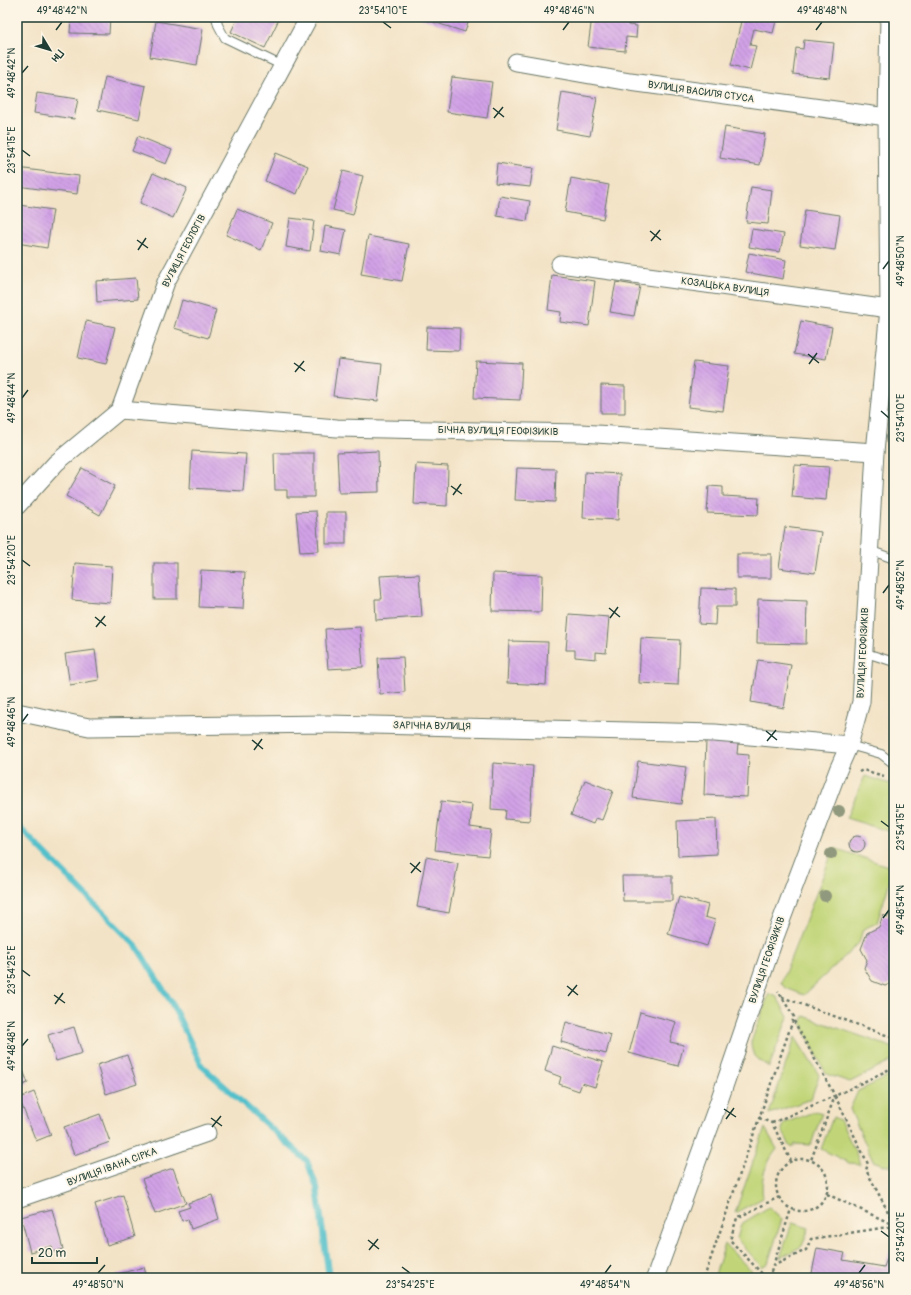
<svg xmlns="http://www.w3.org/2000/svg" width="911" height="1295" font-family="Pangolin,sans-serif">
  <defs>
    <pattern id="building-back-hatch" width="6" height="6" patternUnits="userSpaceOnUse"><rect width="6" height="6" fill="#d2a2e7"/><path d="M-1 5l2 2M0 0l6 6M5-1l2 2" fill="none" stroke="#aa85bc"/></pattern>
  </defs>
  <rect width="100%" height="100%" fill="#fcf5e5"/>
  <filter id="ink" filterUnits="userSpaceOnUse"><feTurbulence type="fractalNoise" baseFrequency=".025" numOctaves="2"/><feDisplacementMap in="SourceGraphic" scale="8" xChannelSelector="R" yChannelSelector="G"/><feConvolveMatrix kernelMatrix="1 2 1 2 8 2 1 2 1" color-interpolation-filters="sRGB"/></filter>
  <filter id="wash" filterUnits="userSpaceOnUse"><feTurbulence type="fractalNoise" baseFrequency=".012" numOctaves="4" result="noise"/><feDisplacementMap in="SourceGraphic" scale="16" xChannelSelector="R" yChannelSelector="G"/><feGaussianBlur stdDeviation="0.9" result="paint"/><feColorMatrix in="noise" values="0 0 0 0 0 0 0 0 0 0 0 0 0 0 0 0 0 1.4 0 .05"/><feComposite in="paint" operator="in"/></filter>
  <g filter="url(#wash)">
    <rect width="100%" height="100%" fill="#f3e3c6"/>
    <g fill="#c1d578" stroke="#708956">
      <polygon points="865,776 894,785 894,833 846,818"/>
      <polygon points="834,848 894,868 877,923 863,929 859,943 804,995 786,988 781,983"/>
      <path d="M769,994L777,997L788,1017L769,1067C758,1059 751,1056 751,1042Z"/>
      <polygon points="804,1016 894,1048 894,1060 850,1082 826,1074 801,1023"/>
      <polygon points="795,1037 819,1075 811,1099 769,1114"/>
      <polygon points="894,1074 894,1156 890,1167 873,1161 850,1109 858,1091"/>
      <polygon points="816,1111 822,1113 811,1145 795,1144 793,1148 790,1146 782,1129 785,1123"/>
      <polygon points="833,1117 840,1120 855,1151 860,1164 849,1163 821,1149"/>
      <path d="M765,1128L777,1149C765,1164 760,1179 763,1198L735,1213Z"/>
      <polygon points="769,1207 782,1219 768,1263 762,1267 737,1239 741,1224"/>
      <polygon points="792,1223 809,1228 802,1246 780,1258"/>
      <polygon points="725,1244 756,1276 757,1278 714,1278"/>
    </g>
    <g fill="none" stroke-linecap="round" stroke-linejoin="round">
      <polyline stroke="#53c0ca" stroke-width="6" points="17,825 137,947 171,1002 202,1066 307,1161 317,1188 329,1278"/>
    </g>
    <g id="blocks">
      <g fill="url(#building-back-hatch)">
        <polygon points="71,17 110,17 109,34 70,33"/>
        <polygon points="238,17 280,17 265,48 231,32"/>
        <polygon points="422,17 470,17 465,32 421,18"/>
        <polygon points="592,17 628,17 628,25 637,26 636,38 626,37 625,51 588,47"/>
        <polygon points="742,17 777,17 773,33 754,29 750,45 756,46 750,70 731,65"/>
        <polygon points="156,21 203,29 197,65 150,57"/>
        <polygon points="804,40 834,43 830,78 793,74 796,48 803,49"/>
        <polygon points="105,77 146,86 139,119 98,110"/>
        <polygon points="452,77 492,82 487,118 447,112"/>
        <polygon points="562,92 597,98 590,136 556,130"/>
        <polygon points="37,93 78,99 74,119 34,113"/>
        <polygon points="725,127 765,134 760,165 720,158"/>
        <polygon points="138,136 172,150 166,164 132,151"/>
        <polygon points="276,153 308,166 297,194 265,181"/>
        <polygon points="497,163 533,168 530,187 495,183"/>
        <polygon points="17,168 79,176 77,194 17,186"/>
        <polygon points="343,171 363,176 353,215 333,210"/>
        <polygon points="153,173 187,188 173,218 140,203"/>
        <polygon points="571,178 609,185 603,219 565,212"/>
        <polygon points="751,187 772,190 768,224 746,222"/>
        <polygon points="500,196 530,201 527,221 497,216"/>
        <polygon points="19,205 53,210 47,248 17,243 17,219"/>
        <polygon points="237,209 272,223 261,250 226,235"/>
        <polygon points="805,210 840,215 835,250 800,245"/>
        <polygon points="290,218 314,221 310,251 286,247"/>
        <polygon points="325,226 346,230 341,255 321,251"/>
        <polygon points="752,229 784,234 780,252 749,247"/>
        <polygon points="368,236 409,244 402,281 361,274"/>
        <polygon points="749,253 786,260 783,279 745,272"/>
        <polygon points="552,275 595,281 589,326 560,322 561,312 548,310"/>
        <polygon points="136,278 138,299 97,302 96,281"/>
        <polygon points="616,282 640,286 634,316 610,312"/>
        <polygon points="182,300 216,310 208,338 174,328"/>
        <polygon points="86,321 115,327 106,364 78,358"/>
        <polygon points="801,321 832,327 826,359 794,354"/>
        <polygon points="427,327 460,328 459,351 426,350"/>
        <polygon points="338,359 382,364 378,401 333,396"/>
        <polygon points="476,361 522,363 520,400 474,398"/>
        <polygon points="694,362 729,366 723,411 688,407"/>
        <polygon points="601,385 625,386 625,413 601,413"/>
        <polygon points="192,451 246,454 243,491 190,488"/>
        <polygon points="378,451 379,492 339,493 337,453"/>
        <polygon points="274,453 314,453 314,497 287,497 287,490 275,490"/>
        <polygon points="416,464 448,466 447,506 414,504"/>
        <polygon points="795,465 829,467 826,500 792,497"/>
        <polygon points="82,468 115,486 100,515 66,496"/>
        <polygon points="517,468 556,469 555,502 515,500"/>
        <polygon points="585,472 620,474 618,520 583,518"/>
        <polygon points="709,486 723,487 723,496 759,498 758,515 707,513"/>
        <polygon points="316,511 319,551 300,552 296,512"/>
        <rect x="326" y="512" width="20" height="32"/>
        <polygon points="785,527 821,532 815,573 779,568"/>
        <rect x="737" y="554" width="34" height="24"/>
        <polygon points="75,563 112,566 110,603 72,600"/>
        <rect x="154" y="563" width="23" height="36"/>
        <polygon points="201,570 245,572 243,609 199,607"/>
        <polygon points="493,573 542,575 541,612 492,611"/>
        <polygon points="419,574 422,617 376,620 375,599 382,599 380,576"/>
        <polygon points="701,588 735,589 735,607 716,607 715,625 699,624"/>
        <polygon points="758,599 807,601 806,644 757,643"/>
        <polygon points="569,614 609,617 606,653 596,652 596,659 575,657 575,650 566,650"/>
        <polygon points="360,627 363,667 328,669 325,629"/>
        <polygon points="641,638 680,640 678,685 639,683"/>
        <polygon points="509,641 548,642 546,685 507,683"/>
        <polygon points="95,650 99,680 70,685 65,654"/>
        <polygon points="403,657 405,692 380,694 378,658"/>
        <polygon points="758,660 791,665 784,708 751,702"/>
        <polygon points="706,741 738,743 737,754 749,755 747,797 704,795"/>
        <polygon points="638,761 686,767 681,804 633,798"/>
        <polygon points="493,763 533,766 530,821 505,819 506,810 491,809"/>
        <polygon points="585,780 613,791 602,820 596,818 593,824 571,815"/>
        <polygon points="441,801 472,805 470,827 491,830 488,856 435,850"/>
        <polygon points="716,819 717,854 678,856 677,821"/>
        <circle cx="857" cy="844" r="8"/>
        <polygon points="426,857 458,863 449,913 417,907"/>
        <polygon points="622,876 672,876 672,901 623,901"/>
        <polygon points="679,897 708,905 705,917 715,920 707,946 668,934"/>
        <polygon points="894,901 894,982 885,986 872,981 864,968 867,960 861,949 867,933 879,927 883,915 888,917"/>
        <polygon points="640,1012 676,1022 670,1042 684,1045 678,1066 629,1053"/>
        <polygon points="566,1022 611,1035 606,1054 561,1042"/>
        <polygon points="74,1027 82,1053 56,1061 48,1035"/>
        <polygon points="552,1046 603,1062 595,1087 582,1083 579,1091 559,1084 561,1077 545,1071"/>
        <polygon points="17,1055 28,1083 17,1087"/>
        <polygon points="127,1055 137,1084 106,1094 97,1065"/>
        <polygon points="34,1092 51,1135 36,1141 19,1098"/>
        <polygon points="100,1114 110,1142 74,1155 64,1127"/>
        <polygon points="173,1168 186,1203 155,1214 142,1179"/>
        <polygon points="123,1195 135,1237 107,1245 95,1204"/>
        <polygon points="212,1195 219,1219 191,1229 188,1219 182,1221 178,1211 190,1207 188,1203"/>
        <polygon points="52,1209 63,1249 53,1252 52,1246 30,1252 21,1217"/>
        <polygon points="894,1240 894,1278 811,1278 817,1248 845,1253 843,1260 884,1267"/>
        <polygon points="144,1267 147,1278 116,1278 115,1275"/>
      </g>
    </g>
  </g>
  <g filter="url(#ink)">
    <use href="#blocks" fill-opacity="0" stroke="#697767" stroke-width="1"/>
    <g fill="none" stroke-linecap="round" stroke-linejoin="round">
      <g stroke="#697767" stroke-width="10">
        <g id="lane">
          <polyline points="216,17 218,25 225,38 283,66"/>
          <polyline points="869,550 894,559"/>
          <polyline points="863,652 894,662"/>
          <polyline points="849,745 881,754 894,764"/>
        </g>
      </g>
      <g stroke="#697767" stroke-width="19">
        <g id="street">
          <polyline points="516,62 630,82 887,117"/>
          <polyline points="560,264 889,309"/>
          <polyline points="120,410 337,428 581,433 875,452"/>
          <polyline points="17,506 56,463 120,410 166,282 309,17"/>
          <polyline points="17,712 89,727 328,724 715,733 849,745"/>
          <polyline points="17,1199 207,1133"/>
          <polyline points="655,1278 718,1104 775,937 838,770 849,745 861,702 875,452 889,309 887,117 889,17"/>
        </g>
      </g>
      <g stroke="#697767" stroke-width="2.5" stroke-dasharray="3 3" stroke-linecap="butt">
        <polyline points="859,772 863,770 884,776"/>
        <polyline points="782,997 894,1038"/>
        <polyline points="794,1021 835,1096 811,1160"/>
        <polyline points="894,1067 835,1096 868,1164 866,1170 894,1223"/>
        <polyline points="759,1118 772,1123 791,1161"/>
        <polyline points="772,1123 834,1096"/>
        <circle cx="802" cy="1185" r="26"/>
        <polyline points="894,1171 891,1180 894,1209"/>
        <polyline points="827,1194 894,1225"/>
        <polyline points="773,1266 791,1209"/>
        <polyline points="612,1278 636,1275"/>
        <polyline points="704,1278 794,1017 778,991"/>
        <polyline points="766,1278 730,1240 737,1218 779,1197"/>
        <polyline points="769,1278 773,1266 806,1250 811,1239 894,1226"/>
      </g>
      <use href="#lane" stroke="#fff" stroke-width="8"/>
      <use href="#street" stroke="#fff" stroke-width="17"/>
    </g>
    <g fill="#90987d">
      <circle cx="839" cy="811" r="6"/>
      <circle cx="831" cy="854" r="6"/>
      <circle cx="825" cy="896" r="6"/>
    </g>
  </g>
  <path fill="none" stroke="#1f3d34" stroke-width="1.5" d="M383,22L391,28M56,30L62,22M563,30L569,22M816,30L822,22M22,73L28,66M493,108L504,117M494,118L503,107M22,150L30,156M650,231L661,240M137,240L148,248M651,241L660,230M138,250L146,238M883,269L889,261M808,354L819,363M294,363L305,371M809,364L817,353M295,372L304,361M22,398L28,390M881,411L889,418M451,486L462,494M453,495L461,484M22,560L30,566M883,593L889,585M609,608L620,617M95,617L106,626M610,618L618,607M96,627L105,616M22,722L28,714M766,731L777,740M252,740L263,749M767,741L776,730M254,750L262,739M881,821L889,827M410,863L421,872M411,873L420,862M883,918L889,910M22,970L30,976M567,986L578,995M54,995L65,1003M568,996L577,985M55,1004L63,993M22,1046L28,1039M724,1109L736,1117M211,1118L222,1126M726,1119L734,1108M212,1127L221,1116M881,1231L889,1237M368,1240L379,1249M369,1250L378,1239M402,1267L410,1273M98,1273L105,1265M605,1273L611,1265M859,1273L865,1265"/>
  <g text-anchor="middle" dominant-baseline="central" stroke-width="3.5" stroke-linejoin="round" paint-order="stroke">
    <g font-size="10" fill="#1f3d34" stroke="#fcf5e5">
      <text transform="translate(701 92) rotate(8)">ВУЛИЦЯ ВАСИЛЯ СТУСА</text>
      <text transform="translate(184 251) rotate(-62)">ВУЛИЦЯ ГЕОЛОГІВ</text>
      <text transform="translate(725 287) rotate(8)">КОЗАЦЬКА ВУЛИЦЯ</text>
      <text transform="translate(498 431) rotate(1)">БІЧНА ВУЛИЦЯ ГЕОФІЗИКІВ</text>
      <text transform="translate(863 653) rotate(-87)">ВУЛИЦЯ ГЕОФІЗИКІВ</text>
      <text transform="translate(432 726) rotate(1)">ЗАРІЧНА ВУЛИЦЯ</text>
      <text transform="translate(767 960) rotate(-71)">ВУЛИЦЯ ГЕОФІЗИКІВ</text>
      <text transform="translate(112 1167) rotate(-20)">ВУЛИЦЯ ІВАНА СІРКА</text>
    </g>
  </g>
  <rect width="911" height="1295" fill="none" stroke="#fcf5e5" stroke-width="44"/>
  <g transform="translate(50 50) rotate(128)" stroke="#fcf5e5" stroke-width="3" paint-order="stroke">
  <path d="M0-3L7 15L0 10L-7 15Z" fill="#1f3d34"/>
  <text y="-6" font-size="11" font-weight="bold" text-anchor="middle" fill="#1f3d34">Пн</text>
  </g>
  <path d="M32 1257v6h65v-6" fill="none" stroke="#1f3d34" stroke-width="2"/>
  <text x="38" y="1257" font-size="12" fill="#1f3d34" stroke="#fcf5e5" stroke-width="3" paint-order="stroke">20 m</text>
  <rect x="22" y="22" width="867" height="1251" fill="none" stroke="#1f3d34" stroke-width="1.5"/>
  <g font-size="10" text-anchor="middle" fill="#1f3d34">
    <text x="62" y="14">49°48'42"N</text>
    <text x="383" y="14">23°54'10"E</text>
    <text x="569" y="14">49°48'46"N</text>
    <text x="822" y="14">49°48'48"N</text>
    <text transform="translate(11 73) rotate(-90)" y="4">49°48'42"N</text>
    <text transform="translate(11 150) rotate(-90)" y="4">23°54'15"E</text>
    <text transform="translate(900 261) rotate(-90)" y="4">49°48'50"N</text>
    <text transform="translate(11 398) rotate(-90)" y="4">49°48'44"N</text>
    <text transform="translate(900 418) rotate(-90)" y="4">23°54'10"E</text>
    <text transform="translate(11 560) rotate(-90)" y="4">23°54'20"E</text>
    <text transform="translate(900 585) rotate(-90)" y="4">49°48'52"N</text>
    <text transform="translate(11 722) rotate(-90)" y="4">49°48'46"N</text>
    <text transform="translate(900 827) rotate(-90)" y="4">23°54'15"E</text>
    <text transform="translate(900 910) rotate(-90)" y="4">49°48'54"N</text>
    <text transform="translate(11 970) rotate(-90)" y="4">23°54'25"E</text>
    <text transform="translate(11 1046) rotate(-90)" y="4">49°48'48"N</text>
    <text transform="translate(900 1237) rotate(-90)" y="4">23°54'20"E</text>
    <text x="98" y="1288">49°48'50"N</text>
    <text x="410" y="1288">23°54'25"E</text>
    <text x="605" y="1288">49°48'54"N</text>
    <text x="859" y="1288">49°48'56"N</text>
  </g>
</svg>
